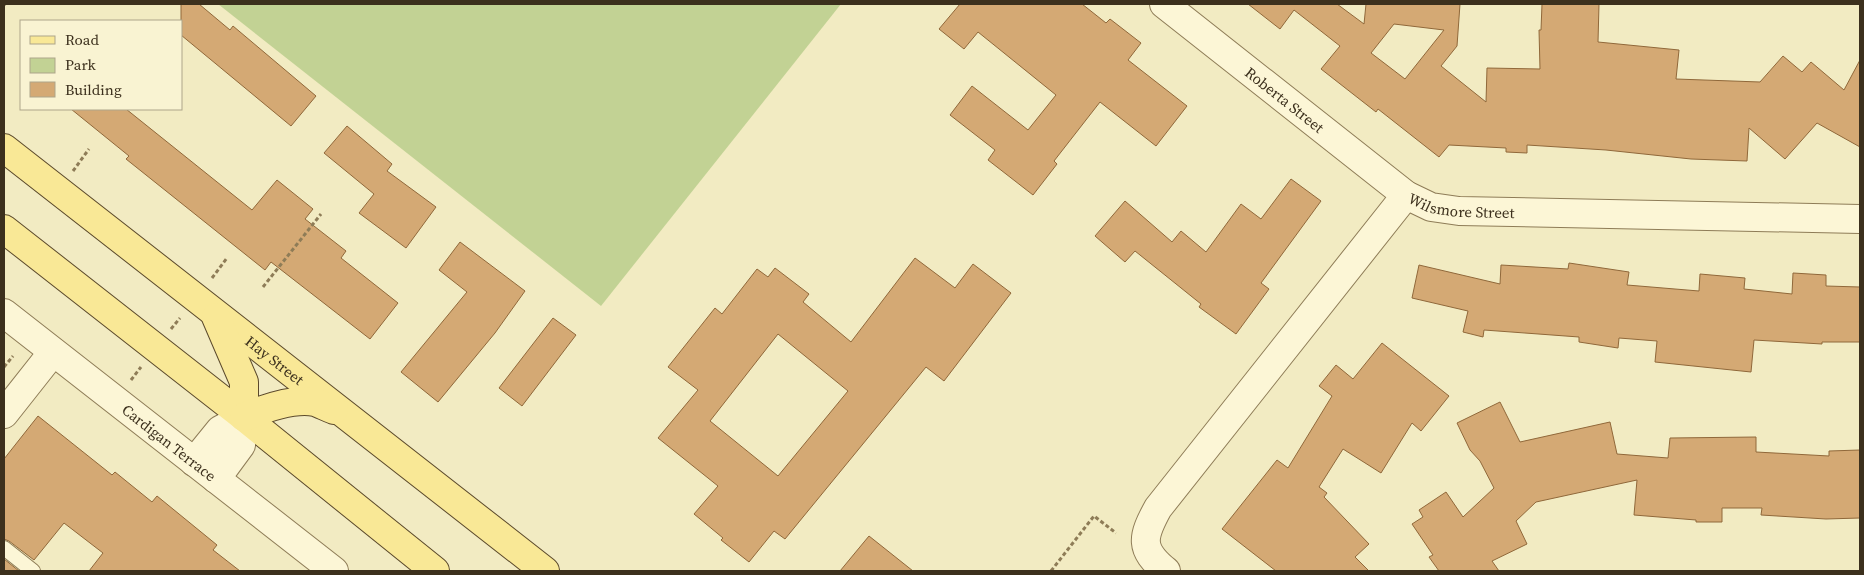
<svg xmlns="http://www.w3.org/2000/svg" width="1864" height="575" font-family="'Source Serif 4',serif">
  <rect width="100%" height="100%" fill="#f2ebc2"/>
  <polygon fill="#c2d294" points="218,4 841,4 601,306"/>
  <g fill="#d4a974" stroke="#90683a" fill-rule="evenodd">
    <polygon points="181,4 199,4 230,30 233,26 316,96 291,126 181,35"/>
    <polygon points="960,4 1082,4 1106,23 1110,19 1141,43 1128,60 1187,106 1156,146 1100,102 1054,161 1057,164 1033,195 988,160 995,150 950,115 972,86 1028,130 1056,95 978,32 964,49 939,29"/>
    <path d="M1248,4H1337L1364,24L1366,4H1460L1457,46L1441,66L1486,102L1487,68L1540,69L1539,30H1541L1542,4H1599L1598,42L1679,50L1676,79L1760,82L1783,56L1802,72L1811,62L1844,90L1860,60V147L1817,123L1785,159L1749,128L1747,161L1691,159L1606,150L1527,145V153L1506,152V148L1449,145L1439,157L1378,109L1376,112L1321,69L1340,46L1294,10L1280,29ZM1394,24L1444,30L1405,79L1371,53Z"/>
    <polygon points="71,109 126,109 252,210 277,180 313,209 305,219 346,251 341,258 398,303 370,339 271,262 265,270 126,159 129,156"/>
    <polygon points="347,126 392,164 387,171 436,207 406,248 359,213 374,194 324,153"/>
    <polygon points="1291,179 1321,201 1261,283 1269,289 1236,334 1199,307 1201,304 1135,251 1125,262 1095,236 1125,201 1172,242 1181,231 1206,252 1241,204 1261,219"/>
    <polygon points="460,242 525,291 495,333 438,402 401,372 467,292 439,270"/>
    <path d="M915,258L955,288L973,264L1011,293L944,381L926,367L785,539L774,531L749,562L721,540L723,538L694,514L718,486L658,438L698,390L668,367L715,308L722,314L757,269L768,277L775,268L809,294L803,302L851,342ZM778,334L848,391L778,476L710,421Z"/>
    <polygon points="1569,263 1629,272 1627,285 1699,291 1700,274 1745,278 1744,289 1792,294 1793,273 1826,275 1826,286 1860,287 1860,342 1822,342 1822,344 1754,340 1751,372 1655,362 1657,341 1619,338 1618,348 1579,342 1579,337 1484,330 1483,337 1463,332 1468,311 1412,298 1419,265 1500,284 1501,265 1568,269"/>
    <polygon points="553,318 576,335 522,406 499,388"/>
    <polygon points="1382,343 1449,396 1421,431 1412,423 1381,473 1343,449 1319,487 1327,493 1324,497 1369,544 1355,557 1369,571 1276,571 1222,529 1277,460 1288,468 1332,396 1319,386 1336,365 1353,379"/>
    <polygon points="1500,402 1520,442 1610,422 1617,454 1668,458 1670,438 1756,437 1756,452 1829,456 1829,451 1860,450 1860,518 1826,519 1761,515 1762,508 1722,508 1722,522 1696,522 1696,520 1634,515 1637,480 1536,502 1516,521 1527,544 1492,561 1499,571 1439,571 1429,557 1433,555 1412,524 1423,517 1419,510 1446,492 1463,517 1494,488 1480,461 1470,450 1457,423"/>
    <polygon points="38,416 112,475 115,472 152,502 157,496 217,545 213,550 240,571 89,571 103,553 64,523 34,560 9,541 4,539 4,459"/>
    <polygon points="869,536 913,571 840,571"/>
    <polygon points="4,559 19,571 4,571"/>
  </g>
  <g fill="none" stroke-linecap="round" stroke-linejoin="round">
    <g stroke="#8e7c57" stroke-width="16">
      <polyline id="service" points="4,548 33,571"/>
    </g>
    <g stroke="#8e7c57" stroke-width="30">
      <g id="minor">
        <path id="s1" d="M1164,4L1406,195L1431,207L1459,211L1860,219"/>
        <path id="s2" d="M4,313L334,571"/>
        <polyline points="4,414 53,352"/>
        <polyline points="194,462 220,430 244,417"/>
        <polyline points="216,479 241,445 244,417"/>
        <path d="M1166,571C1139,549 1142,537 1158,508L1406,195"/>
      </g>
    </g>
    <g stroke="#5b492b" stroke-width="30">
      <g id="primary">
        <path id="s3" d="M4,148L545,571"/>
        <polyline points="4,229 244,417 435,571"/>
        <polyline points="216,317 244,382 244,417"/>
        <path d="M244,417C263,409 294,398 315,402C321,404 328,408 334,410"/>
      </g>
    </g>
    <g stroke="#8e7c57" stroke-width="3" stroke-dasharray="4 2.5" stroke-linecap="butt">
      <polyline points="4,5 5,4"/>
      <polyline points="73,171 89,149"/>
      <polyline points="212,278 227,258"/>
      <polyline points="263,287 321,214"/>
      <polyline points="171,329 180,318"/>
      <polyline points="4,367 13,356"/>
      <polyline points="131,380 141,367"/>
      <polyline points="1051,571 1094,516 1116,533"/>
    </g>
    <use href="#service" stroke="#fcf6d6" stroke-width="14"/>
    <use href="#minor" stroke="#fcf6d6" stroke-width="28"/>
    <use href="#primary" stroke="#f9e896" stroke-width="28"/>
  </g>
  <g text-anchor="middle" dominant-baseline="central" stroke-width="4" stroke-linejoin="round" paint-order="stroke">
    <g font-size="15" fill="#3c301d" stroke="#f9f3d2">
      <text stroke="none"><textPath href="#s1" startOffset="154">Roberta Street</textPath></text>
      <text stroke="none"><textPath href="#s1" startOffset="366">Wilsmore Street</textPath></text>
      <text stroke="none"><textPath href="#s3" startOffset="344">Hay Street</textPath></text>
      <text stroke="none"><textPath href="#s2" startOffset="210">Cardigan Terrace</textPath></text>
    </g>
  </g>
  <rect width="1864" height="575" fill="none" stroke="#3c301d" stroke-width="10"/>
  <rect x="20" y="20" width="162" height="90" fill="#f9f3d2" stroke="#ada58a"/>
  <rect x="30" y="36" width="25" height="8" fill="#f9e896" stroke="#ada58a"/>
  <text x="65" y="45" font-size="15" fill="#3c301d">Road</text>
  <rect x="30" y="58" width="25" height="15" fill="#c2d294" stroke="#ada58a"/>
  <text x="65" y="70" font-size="15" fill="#3c301d">Park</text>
  <rect x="30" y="82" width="25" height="15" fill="#d4a974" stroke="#ada58a"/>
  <text x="65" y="95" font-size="15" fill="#3c301d">Building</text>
</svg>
